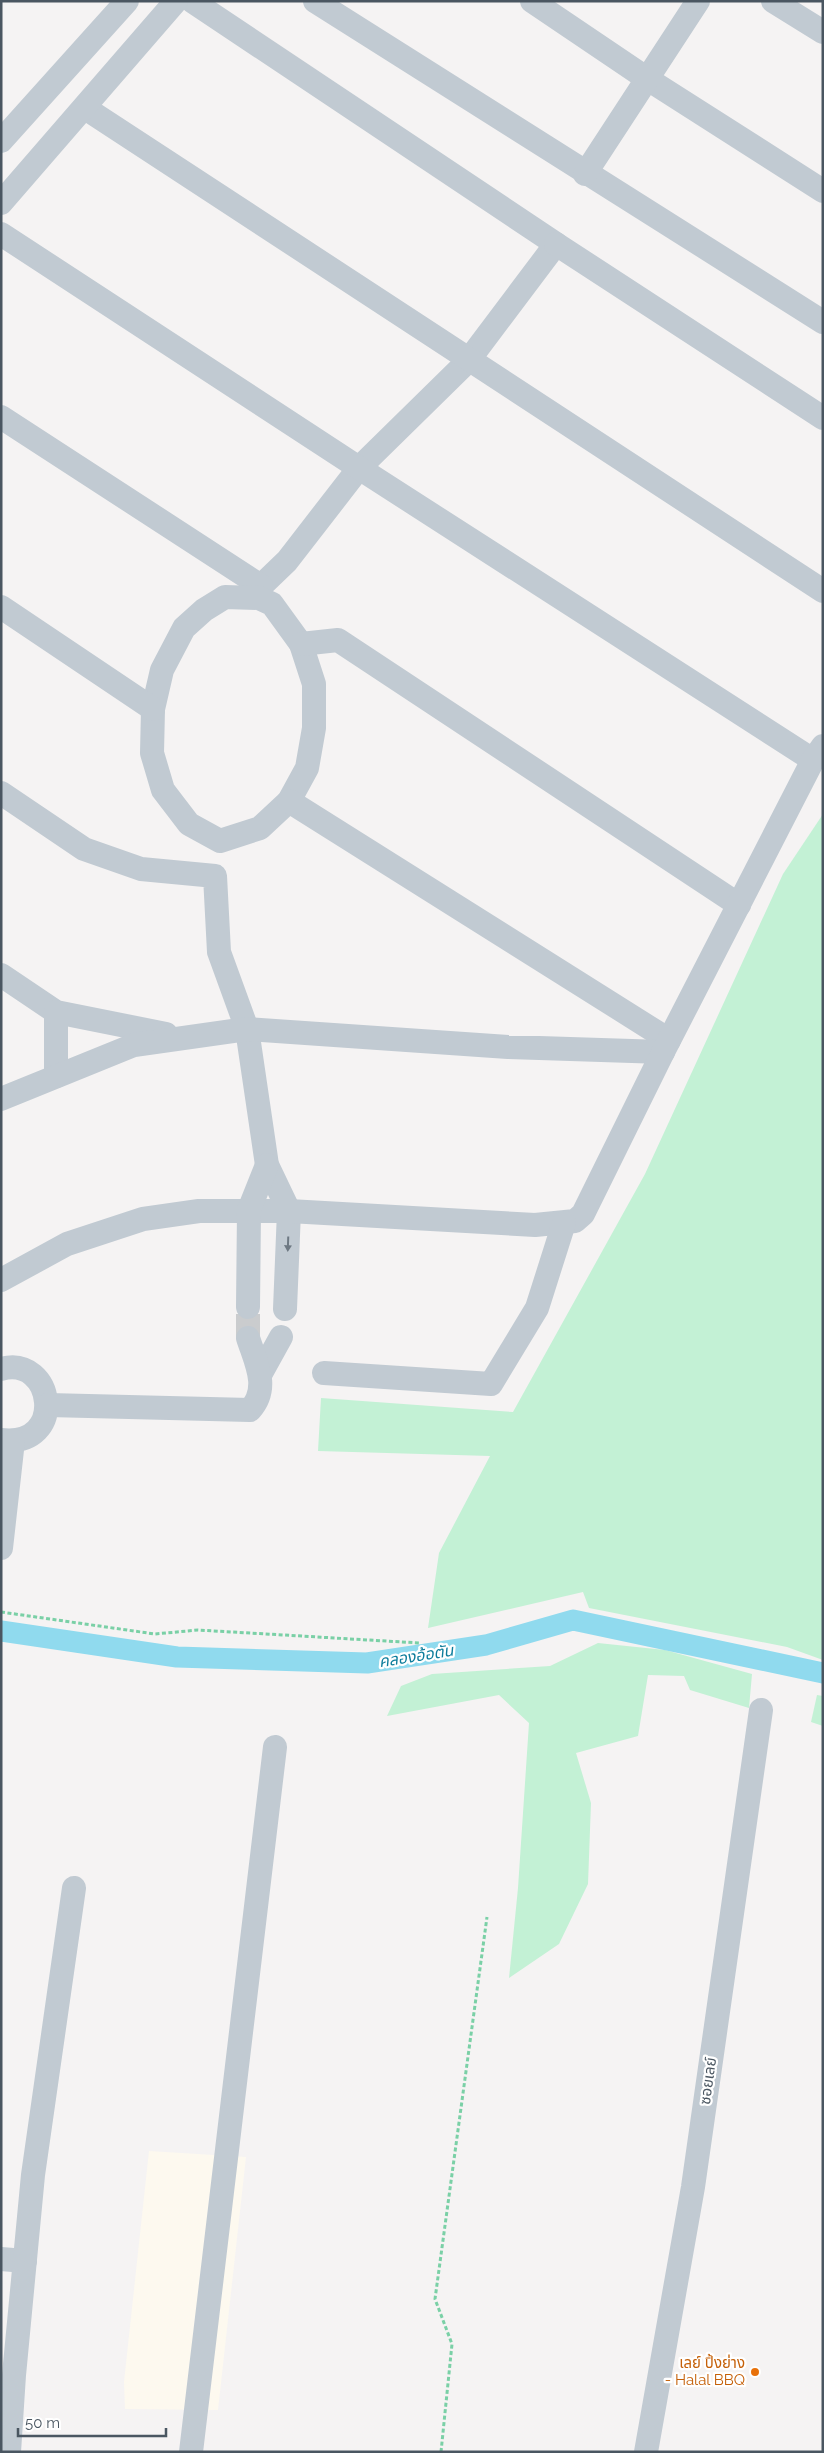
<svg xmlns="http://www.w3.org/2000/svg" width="824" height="2453" font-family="Raleway,'Noto Sans Thai',sans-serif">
  <rect width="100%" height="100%" fill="#f5f3f3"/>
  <polygon fill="#fdf9ef" points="149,2151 246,2157 218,2410 125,2409 124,2382"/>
  <g fill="#c3f1d5">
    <polygon points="823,814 823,1660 787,1647 589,1608 583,1592 428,1628 439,1553 490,1456 318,1451 321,1398 513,1412 645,1174 783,874"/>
    <polygon points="598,1643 665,1650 752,1674 749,1708 690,1690 684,1676 648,1675 638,1736 576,1753 591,1803 588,1884 559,1944 509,1978 518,1888 529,1723 499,1695 387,1716 401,1686 432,1674 550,1666"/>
    <polygon points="817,1695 823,1696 823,1726 811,1722"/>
  </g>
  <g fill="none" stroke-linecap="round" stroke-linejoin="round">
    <polyline stroke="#90daee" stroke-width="21" points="1,1631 177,1657 367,1663 486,1645 573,1620 823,1673"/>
    <polyline stroke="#caccce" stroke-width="24" stroke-dasharray="24 12" stroke-linecap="butt" points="248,1338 248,1307"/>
    <g stroke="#7ad0a6" stroke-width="3" stroke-dasharray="4 2.5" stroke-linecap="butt">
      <polyline points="1,1612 155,1634 198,1630 420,1643"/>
      <polyline points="441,2452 452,2344 435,2299 487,1917"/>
    </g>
    <g stroke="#c1cad2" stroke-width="24">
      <polyline points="192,1 556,244 468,361 359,468 287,561 261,586 259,598"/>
      <polyline points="315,1 823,322"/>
      <polyline points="532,1 646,78 823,191"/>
      <polyline points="773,1 823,32"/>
      <polyline points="85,108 823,591"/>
      <polyline points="1,141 127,1"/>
      <polyline points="585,174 698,1"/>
      <polyline points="1,203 176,1"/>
      <polyline points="1,234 359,468 813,760"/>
      <polyline points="556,244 823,418"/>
      <polyline points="1,417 261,586"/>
      <polygon points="225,597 259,598 272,604 301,644 314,684 314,728 307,768 289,801 260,828 220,841 189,824 163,790 152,753 153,709 162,670 184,628 204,610"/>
      <polyline points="1,607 153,709"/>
      <polyline points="301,644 338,640 739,905"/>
      <polyline points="1,793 84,849 141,869 215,876 219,952 247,1029 267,1165 289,1211 285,1309"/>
      <polyline points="289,801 669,1040"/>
      <polyline points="1,975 56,1012 166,1034"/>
      <polyline points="56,1076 56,1012"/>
      <polyline points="1,1099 134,1045 247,1029 508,1047 663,1052"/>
      <polyline points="1,1280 67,1244 143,1219 199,1211 289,1211 535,1225 575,1221 583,1214 663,1052 813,760 823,746"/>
      <polyline points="248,1307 249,1210 267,1165"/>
      <path d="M1,1369C54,1354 68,1448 1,1440"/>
      <polyline points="324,1373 491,1384 537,1308 564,1223"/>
      <polyline points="260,1375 281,1337"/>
      <path d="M48,1405L250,1410C270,1388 256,1363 248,1338"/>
      <polyline points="1,1548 13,1441"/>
      <polyline points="1,2259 25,2261"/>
      <polyline points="9,2452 14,2375 33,2175 74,1888"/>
      <polyline points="191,2452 275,1747"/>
      <polyline points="646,2452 693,2187 761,1710"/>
    </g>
  </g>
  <defs><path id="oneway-solid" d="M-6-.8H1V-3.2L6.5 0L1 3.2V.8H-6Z" transform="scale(1.25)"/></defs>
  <use fill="#6e7983" href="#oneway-solid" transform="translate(288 1244) rotate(92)"/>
  <circle fill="#e8710a" stroke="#fff" stroke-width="2" cx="755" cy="2372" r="5"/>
  <g text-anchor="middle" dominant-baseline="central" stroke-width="4.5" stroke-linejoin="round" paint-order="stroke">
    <g font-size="15" fill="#4a5661" stroke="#fff">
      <text transform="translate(708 2081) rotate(-82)">ซอยเลย์</text>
    </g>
    <g font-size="15" fill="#c56008" stroke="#fff" text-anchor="end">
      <text x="745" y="2363">เลย์ ปิ้งย่าง<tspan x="745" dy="17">- Halal BBQ</tspan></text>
    </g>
    <g font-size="16" font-style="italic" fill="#0c7c9b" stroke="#fff">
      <text transform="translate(416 1656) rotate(-9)">คลองอ้อตัน</text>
    </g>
  </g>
  <rect width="824" height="2453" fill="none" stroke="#4a5661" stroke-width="5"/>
  <path d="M18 2428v8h148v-8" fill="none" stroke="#4a5661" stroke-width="2.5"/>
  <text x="25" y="2428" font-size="15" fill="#4a5661" stroke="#ffffff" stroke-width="4" paint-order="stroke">50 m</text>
</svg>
